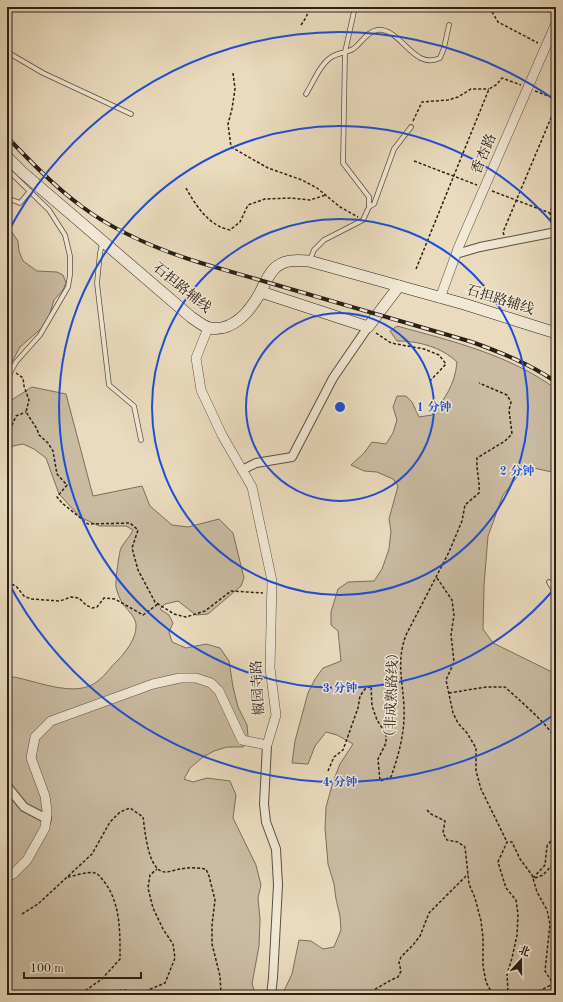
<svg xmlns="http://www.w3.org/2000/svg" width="563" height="1002" font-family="'Old Standard TT','Noto Serif SC',serif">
  <rect width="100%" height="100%" fill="#eadbbe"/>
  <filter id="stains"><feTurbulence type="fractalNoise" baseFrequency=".005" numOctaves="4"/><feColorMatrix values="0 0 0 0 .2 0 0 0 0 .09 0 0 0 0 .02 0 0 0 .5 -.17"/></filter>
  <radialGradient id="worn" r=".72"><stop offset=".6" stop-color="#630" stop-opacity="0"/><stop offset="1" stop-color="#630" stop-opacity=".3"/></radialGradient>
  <g fill="#cabba2" stroke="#7a6e5d">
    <polygon points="7,225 18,241 19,251 23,261 37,271 57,272 63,275 66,283 63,290 54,300 48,320 43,327 20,347 7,371"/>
    <path d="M397,326C452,341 510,355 556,389V473L534,468L517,477L503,495L488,536L484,585L483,629L493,643L556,674V995H282L292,974L299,940L311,941L323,949L334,947L341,930L340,916L336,899L334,884L328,864L325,828L326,807L333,782L340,764L353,744L337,735L326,732L315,746L308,764L292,763L295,741L308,693L315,679L323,668L341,661L338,631L331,625V612L338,589L348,582L374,581L382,569L389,549L391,531L389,519L398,486L393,479L377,472L364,471L351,465L364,453L372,442L386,444L393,433L397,420L393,407L397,396H406L412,402L419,417L432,415C445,398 455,385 457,362C441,347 419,341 397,341L390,331Z"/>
    <path d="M32,387L66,394L93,496L142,486L150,506L172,525L188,527L219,519L233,533L244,578L241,586L208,614L196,615L178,601L165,604L160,609L169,615L173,623L169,632L172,642L186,648L206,644L220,648L229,661L233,687L238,707L247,725L248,736L243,747H227L214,751L203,757L190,768L184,779L193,782L207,778L230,781L236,795L233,818L256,865L261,885L258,898L260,920L259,946L252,984L256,995H7V676C34,679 75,700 98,681C105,676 110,667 117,661C125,653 136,639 136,627C137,618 128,611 123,604C120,600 117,592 116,587C115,583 119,552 121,548C124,542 130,537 133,530L126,526H99L80,517L59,494L46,458L34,449L23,444L13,446L7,450V400L10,401Z"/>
  </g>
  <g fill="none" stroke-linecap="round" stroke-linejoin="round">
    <g stroke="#5b4f42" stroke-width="5.5">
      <g id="service">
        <polyline points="7,52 43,73 131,114"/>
        <path d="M306,94C313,83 319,66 330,58C336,53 346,53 353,49C361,44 366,32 377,30C401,27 413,71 440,58L444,48L449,25"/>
        <polyline points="7,169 49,210 65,235 70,256 70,275 68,287 40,335 16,362 10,373 7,382"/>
        <polyline points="7,198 20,203 30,191"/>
        <polyline points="369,207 374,204 394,149 411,127"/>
        <polyline points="102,244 100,253 97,283 109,385 134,406 141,440"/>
        <polyline points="310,260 314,250 324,240 363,220 369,207 369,197 343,163 345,52 355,7"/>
        <polyline points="549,582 556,594"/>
      </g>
    </g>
    <g stroke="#5b4f42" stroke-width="10">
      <g id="minor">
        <polyline points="456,254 480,247 556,232"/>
        <polyline points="242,470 256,463 292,457 333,378 368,327"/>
        <polyline points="267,745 264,804 266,822 276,849 278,885 273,978 271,995"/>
        <polyline points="7,786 24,807 47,819"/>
      </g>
    </g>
    <g stroke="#5b4f42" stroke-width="10">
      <g id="tertiary">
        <polyline points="440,298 459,246 556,23"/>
        <polyline points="7,877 13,874 27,860 45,828 47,811 45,796 31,758 35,737 51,721 153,684 180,678 196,678 211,683 219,691 242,740 267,745 276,715 270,668 272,581 252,487 222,435 201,390 196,358 208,328"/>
      </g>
    </g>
    <g stroke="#2b2018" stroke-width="12">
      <g id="secondary">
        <path d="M7,157L22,172L191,317C197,321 204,327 210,328C233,332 250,311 260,293C264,285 268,275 274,269C283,259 298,260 309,261L464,304L556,333"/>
        <polyline points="261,292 368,327 399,286"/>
      </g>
    </g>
    <g stroke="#2b2018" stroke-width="1.5" stroke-dasharray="3 2" stroke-linecap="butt">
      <polyline points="491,7 491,10 498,22 538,43"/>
      <polyline points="301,25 305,19 311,7"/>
      <polyline points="233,73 235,89 232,109 228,124 231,147 268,168 302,180 317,188 340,207 358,217"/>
      <polyline points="535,91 556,99"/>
      <polyline points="413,121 422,102 448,100 458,97 471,89 489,89"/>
      <polyline points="414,161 477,185"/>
      <path d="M186,188C196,206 209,226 230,230L240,222L248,205L265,199L291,198L310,200L326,195"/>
      <polyline points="492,191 550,213"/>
      <polyline points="552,225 550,213 556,194"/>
      <polyline points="504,235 503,232 556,106"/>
      <polyline points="416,269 489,89 496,85 502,78 521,85"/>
      <polyline points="376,333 391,343 424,349 439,355 446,364 429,382"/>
      <polyline points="16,373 23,378 24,386 29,400 26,412 37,429 39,435 48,443 53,451 57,474 67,485 57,497 62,503 88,524 130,523 138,530 132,548 138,570 155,602 174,614 186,617 205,611 231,591 263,593"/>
      <polyline points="7,434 9,432 16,416 26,412"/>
      <polyline points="437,578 452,600 454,615 451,635 454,662 446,680 453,713 458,723 467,733 476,748 476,771 481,789 507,842"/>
      <polyline points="7,583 16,586 24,596 31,599 60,601 71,597 79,598 86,605 92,608 97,607 104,598 115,599 143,615 158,604"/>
      <path d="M449,693L486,687H505C518,699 550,726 556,740"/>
      <path d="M328,771L334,757L343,750L358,708L360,696L365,689L371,686L372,706L377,720L386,734V743L378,759L380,781L391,777C399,754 405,732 404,708C403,681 396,662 406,635L449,552L462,521L465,505L479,493C480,480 476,471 477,458L505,441L512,434L509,410L511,402L507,395L479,383"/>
      <polyline points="427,810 431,814 445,821 443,833 447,840 458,842 465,847 469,884 475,898 481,921 483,938 483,966 486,982 492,993 497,995"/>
      <path d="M68,877C74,876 89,871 95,873C98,874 100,876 102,879C121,901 120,932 120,959L102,979L79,995"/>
      <polyline points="533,878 545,865 547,846 556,834"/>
      <polyline points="535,878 543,875 556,861"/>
      <path d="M22,914L38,904L92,854L110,822L120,812L130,808L143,817C145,830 148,873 166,872C171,872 176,869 181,869C189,867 198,868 206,869L209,876L215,900L212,925V944L220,976L221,995"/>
      <polyline points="84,993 124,990 139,993"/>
      <polyline points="136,995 165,983 175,958 173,944 163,929 153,908 148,888 150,875 157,869"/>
      <path d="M361,995C374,992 385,982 398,977L401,971L399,962L401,957L413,945L420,936L429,913L468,874"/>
      <polyline points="499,995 508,991 507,974 512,958 517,935 518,914 516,900 506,888 498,862 507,842 512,842 520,859 532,875 537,892 547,910 550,924 545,971 556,988"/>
      <polyline points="535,995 539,991 553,984"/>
    </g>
    <use href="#service" stroke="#f1e8d5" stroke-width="4"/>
    <use href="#minor" stroke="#f1e8d5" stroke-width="8"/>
    <use href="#tertiary" stroke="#f1e8d5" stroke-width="9"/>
    <use href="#secondary" stroke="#f1e8d5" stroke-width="11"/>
    <g stroke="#2b2018" stroke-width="4">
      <path id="rail" d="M7,137C30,161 54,186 81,206C117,233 159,250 201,263L472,342C502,353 530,364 556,382"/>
    </g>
    <use href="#rail" stroke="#f1e8d5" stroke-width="2.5" stroke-dasharray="8" stroke-linecap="butt"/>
  </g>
  <g fill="none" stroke="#1d4ed8" stroke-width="2">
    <circle cx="340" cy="407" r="94"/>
    <circle cx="340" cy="407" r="188"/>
    <path d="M555 588A281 281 0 1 1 555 226"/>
    <path d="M555 714A375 375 0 0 1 7 580M7 234A375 375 0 0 1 555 100"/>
  </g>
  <g text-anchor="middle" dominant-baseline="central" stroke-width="3" stroke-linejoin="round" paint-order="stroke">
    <g font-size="14" fill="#2b2018" stroke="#f1e8d5">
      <text transform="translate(484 154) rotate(-67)">香杏路</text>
      <text transform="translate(182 288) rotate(39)">石担路辅线</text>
      <text transform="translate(500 300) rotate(17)">石担路辅线</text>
      <text transform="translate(258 688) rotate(-93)">椒园寺路</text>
      <text transform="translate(392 695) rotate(-88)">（非成熟路线）</text>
    </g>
  </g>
  <circle cx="340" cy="407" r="6" fill="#1d4ed8" stroke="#f1e8d5" stroke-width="2"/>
  <g font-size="12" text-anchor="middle" font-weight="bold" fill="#1d4ed8" stroke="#f1e8d5" stroke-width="3" stroke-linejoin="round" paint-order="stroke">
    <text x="434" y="411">1 分钟</text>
    <text x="517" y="475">2 分钟</text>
    <text x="340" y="692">3 分钟</text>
    <text x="340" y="786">4 分钟</text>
  </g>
  <rect width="563" height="1002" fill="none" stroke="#eadbbe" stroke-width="24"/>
  <rect x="8" y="8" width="547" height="986" fill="none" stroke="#2b2018" stroke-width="2"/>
  <rect x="12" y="12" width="539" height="978" fill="none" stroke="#2b2018"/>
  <g transform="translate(521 960) rotate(21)" stroke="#f1e8d5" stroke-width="3" paint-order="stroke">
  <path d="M0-3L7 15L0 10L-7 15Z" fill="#2b2018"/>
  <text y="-6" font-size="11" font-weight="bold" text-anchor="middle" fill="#2b2018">北</text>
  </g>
  <path d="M24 972v6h117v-6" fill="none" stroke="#2b2018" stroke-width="2"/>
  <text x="30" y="972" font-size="12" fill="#2b2018" stroke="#f1e8d5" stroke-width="3" paint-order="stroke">100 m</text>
  <rect width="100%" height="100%" filter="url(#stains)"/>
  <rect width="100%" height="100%" fill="url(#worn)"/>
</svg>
